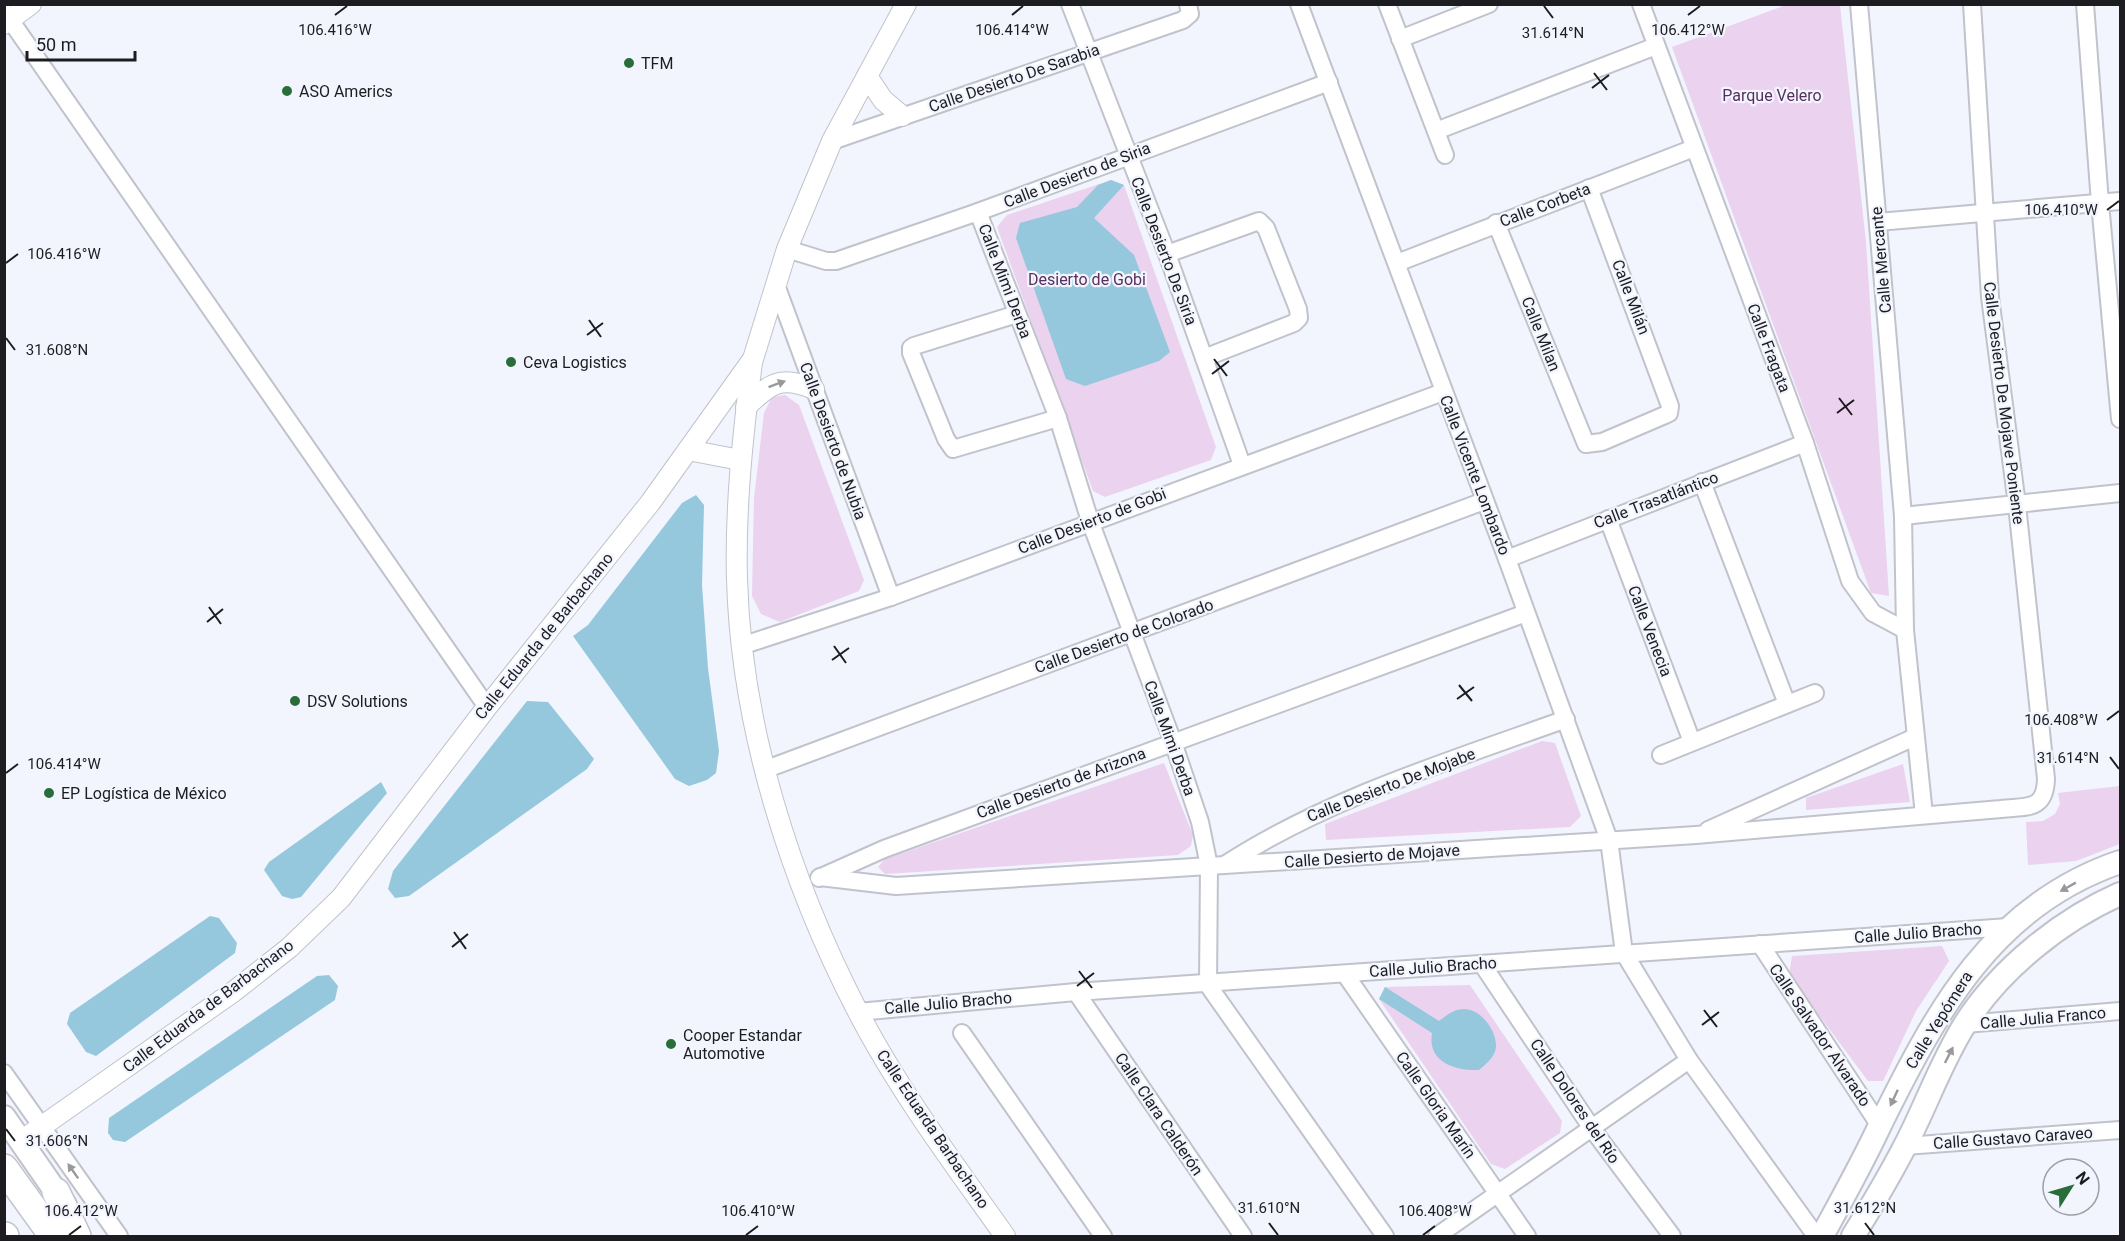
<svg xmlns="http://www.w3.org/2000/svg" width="2125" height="1241" font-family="Roboto,sans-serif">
  <rect width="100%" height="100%" fill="#f2f5fd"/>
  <g fill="#ebd2ee">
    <polygon points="1786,5 1840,5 1866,242 1889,596 1871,593 1672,47"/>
    <polygon points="1111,180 1124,185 1216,447 1211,460 1105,497 1093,491 997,227 1007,215"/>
    <polygon points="785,395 799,405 864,580 859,591 780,622 761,614 752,596 754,498 764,413 772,397"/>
    <polygon points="1542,741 1555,743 1581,816 1570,827 1326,840 1325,824"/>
    <polygon points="1164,763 1193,835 1191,846 1178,855 885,874 878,867 885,859"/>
    <polygon points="1903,764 1910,802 1806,810 1806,798"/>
    <polygon points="2120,786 2120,844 2076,861 2028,865 2026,822 2043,821 2055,814 2060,804 2058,793"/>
    <polygon points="1942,946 1949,961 1916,1011 1883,1081 1868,1081 1789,975 1792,956"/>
    <polygon points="1470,985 1562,1121 1560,1133 1505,1169 1491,1164 1379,999 1385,987"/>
  </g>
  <g fill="#95c8dc">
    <polygon points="1111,180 1124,185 1094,218 1134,255 1170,352 1159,361 1085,386 1066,379 1016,238 1020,223 1077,207 1098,185"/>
    <polygon points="696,495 704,505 702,585 708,668 719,751 716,773 707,780 689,786 675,779 573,636 588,625 682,503"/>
    <polygon points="527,701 548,702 594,759 587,769 409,896 395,898 388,889 393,871"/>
    <polygon points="381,782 387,793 301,897 292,899 282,896 264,870 269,862"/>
    <polygon points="210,916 219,918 237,943 235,953 96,1056 86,1052 67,1024 70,1013"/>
    <polygon points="329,975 338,986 335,1000 125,1142 113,1140 108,1133 109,1118 317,976"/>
    <path d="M1385,987L1439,1021C1447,1015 1454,1009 1464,1009C1481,1009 1497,1031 1496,1047C1495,1057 1486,1064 1479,1070C1455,1071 1427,1062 1432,1033L1379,999Z"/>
  </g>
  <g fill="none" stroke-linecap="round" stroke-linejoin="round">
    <g stroke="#c1c3cc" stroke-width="20">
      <g id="minor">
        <polyline points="1070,4 1167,254 1242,465"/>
        <polyline points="1299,4 1507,559 1609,840 1624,953 1689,1060 1816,1236"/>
        <polyline points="1387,4 1445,155"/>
        <polyline points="1641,4 1805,443 1850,581 1873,613 1905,630"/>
        <polyline points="1859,4 1903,516 1905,630 1924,815"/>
        <polyline points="2085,4 2100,203 2120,419"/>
        <polyline points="4,11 487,707"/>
        <polyline points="1400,39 1489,4"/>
        <polyline points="1436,131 1656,46"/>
        <polyline points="832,141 1183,20 1190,14 1188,4"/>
        <polyline points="978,212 1058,418 1090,521 1173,742 1200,822 1209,866 1208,985 1385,1236"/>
        <polyline points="1878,222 2120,201"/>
        <polyline points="1496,223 1586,444 1602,442 1665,415 1669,413 1670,406 1589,188"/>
        <polyline points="787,249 826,261 836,261 978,212 1329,82"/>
        <polyline points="1167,254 1259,221 1266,228 1298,309 1299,318 1294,323 1204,358"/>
        <polyline points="1397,263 1694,148"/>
        <polyline points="776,285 891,597"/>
        <polyline points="1017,314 914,346 911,348 911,353 946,439 953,449 1058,418"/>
        <polyline points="1702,482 1787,704"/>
        <polyline points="1903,516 2120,493"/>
        <polyline points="1608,519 1692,742"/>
        <polyline points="1507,559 1805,443"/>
        <polyline points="741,646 891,597 1443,392"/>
        <polyline points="1661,755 1815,693"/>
        <polyline points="764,770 1484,501"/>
        <polyline points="1708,830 1915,737"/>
        <path d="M1226,864C1330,797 1450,761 1566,719"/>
        <path d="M820,877L896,886L1696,835L2001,809C2027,806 2045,811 2046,779L2017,505L1990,297L1972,4"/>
        <polyline points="819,878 884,849 1526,613"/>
        <polyline points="1760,944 1880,1126"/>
        <polyline points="1482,964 1593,1130 1672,1236"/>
        <polyline points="1345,974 1527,1236"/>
        <polyline points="1076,992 1243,1236"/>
        <polyline points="858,1012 1076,992 2009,927"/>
        <polyline points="1965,1024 2120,1011"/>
        <polyline points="962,1033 1103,1236"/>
        <polyline points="4,1073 119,1236"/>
        <polyline points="1905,1146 2120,1130"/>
        <polyline points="1437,1236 1689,1060"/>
      </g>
    </g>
    <g stroke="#c1c3cc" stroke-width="22">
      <g id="tertiary">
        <polyline points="4,24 31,4"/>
        <polyline points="867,76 883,100 902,116"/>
        <path d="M752,362C743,434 735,506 737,579C741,727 790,881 858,1012C899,1091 954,1164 1005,1236"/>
        <path d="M746,407C770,383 781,375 814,389"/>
        <polyline points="688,450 740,460"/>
        <polyline points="21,1141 233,992 289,948 341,898 487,707 650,503 753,359 787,249 832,141 906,4"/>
      </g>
    </g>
    <g stroke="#c1c3cc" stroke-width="26">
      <g id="secondary">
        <polyline points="4,1117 65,1205"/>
        <path d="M1822,1236C1842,1199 1863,1162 1881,1123C1937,1010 1993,905 2120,862"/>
        <path d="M1853,1236C1871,1207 1889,1177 1905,1146C1926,1106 1941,1062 1965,1024C2000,969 2061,920 2120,894"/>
      </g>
    </g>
    <g stroke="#c1c3cc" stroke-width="30">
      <g id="trunk">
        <polyline points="4,1168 53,1236"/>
        <polyline points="56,1192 77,1236"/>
        <polyline points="4,1236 5,1236"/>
      </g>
    </g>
    <use href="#minor" stroke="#fff" stroke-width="16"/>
    <use href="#tertiary" stroke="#fff" stroke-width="20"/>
    <use href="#secondary" stroke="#fff" stroke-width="22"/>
    <use href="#trunk" stroke="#fff" stroke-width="27"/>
  </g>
  <defs><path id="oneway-solid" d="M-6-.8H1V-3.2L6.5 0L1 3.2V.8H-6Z" transform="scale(1.5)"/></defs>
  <g fill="#99999b">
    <use href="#oneway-solid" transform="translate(777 384) rotate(-20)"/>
    <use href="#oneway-solid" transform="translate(2068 887) rotate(151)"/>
    <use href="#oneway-solid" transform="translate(1949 1055) rotate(-63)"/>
    <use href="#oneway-solid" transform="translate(1894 1098) rotate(115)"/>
    <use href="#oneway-solid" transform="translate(73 1171) rotate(-125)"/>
  </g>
  <path fill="none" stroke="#1d1d21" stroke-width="2" d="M1544,6L1553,18M335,15L347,6M1012,15L1023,6M1688,15L1700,6M1594,73L1607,90M1592,88L1609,75M2107,210L2119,201M6,263L18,254M589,320L601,337M587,335L603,323M6,338L15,350M1214,359L1227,376M1212,374L1229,361M1839,398L1852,415M1837,413L1854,400M209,607L221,624M207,622L223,609M834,646L846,663M832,660L849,648M1459,685L1472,701M1457,699L1474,687M2107,720L2119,711M2110,757L2119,769M6,773L18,764M454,932L466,949M452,947L468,934M1079,971L1092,988M1077,986L1094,973M1704,1010L1717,1027M1702,1025L1719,1012M6,1129L15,1141M1269,1223L1278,1235M1865,1223L1874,1235M69,1235L81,1226M746,1235L758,1226M1423,1235L1435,1226"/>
  <g fill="#296e3a" stroke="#f2f5fd" stroke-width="2">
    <circle cx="629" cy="63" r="6"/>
    <circle cx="287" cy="91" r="6"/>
    <circle cx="511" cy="362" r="6"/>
    <circle cx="295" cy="701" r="6"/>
    <circle cx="49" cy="793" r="6"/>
    <circle cx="671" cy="1044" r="6"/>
  </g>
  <g text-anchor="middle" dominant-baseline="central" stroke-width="4.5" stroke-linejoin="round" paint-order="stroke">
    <g font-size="16" fill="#1d1d21" stroke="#f2f5fd" text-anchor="start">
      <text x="641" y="63">TFM</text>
      <text x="299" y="91">ASO Americs</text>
      <text x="523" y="362">Ceva Logistics</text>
      <text x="307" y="701">DSV Solutions</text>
      <text x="61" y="793">EP Logística de México</text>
      <text x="683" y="1035">Cooper Estandar<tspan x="683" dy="18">Automotive</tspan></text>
    </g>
    <g font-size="16" fill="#1d1d21" stroke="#f2f5fd">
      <text transform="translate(1014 78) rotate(-19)">Calle Desierto De Sarabia</text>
      <text transform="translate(1077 175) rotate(-21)">Calle Desierto de Siria</text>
      <text transform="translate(1545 205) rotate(-21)">Calle Corbeta</text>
      <text transform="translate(1164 251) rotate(69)">Calle Desierto De Siria</text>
      <text transform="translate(1881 260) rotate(-95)">Calle Mercante</text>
      <text transform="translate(1005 281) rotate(69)">Calle Mimi Derba</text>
      <text transform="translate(1631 297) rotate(69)">Calle Milán</text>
      <text transform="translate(1541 334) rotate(68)">Calle Milan</text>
      <text transform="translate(1769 348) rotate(69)">Calle Fragata</text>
      <text transform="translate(2004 403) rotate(83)">Calle Desierto De Mojave Poniente</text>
      <text transform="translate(833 441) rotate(70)">Calle Desierto de Nubia</text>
      <text transform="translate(1475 475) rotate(69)">Calle Vicente Lombardo</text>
      <text transform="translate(1656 500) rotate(-21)">Calle Trasatlántico</text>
      <text transform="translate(1092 521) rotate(-21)">Calle Desierto de Gobi</text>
      <text transform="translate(1650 631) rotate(69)">Calle Venecia</text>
      <text transform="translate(544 636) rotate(-51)">Calle Eduarda de Barbachano</text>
      <text transform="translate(1124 636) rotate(-20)">Calle Desierto de Colorado</text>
      <text transform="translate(1170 738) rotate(70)">Calle Mimi Derba</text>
      <text transform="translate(1061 783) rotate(-20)">Calle Desierto de Arizona</text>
      <text transform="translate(1391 785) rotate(-21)">Calle Desierto De Mojabe</text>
      <text transform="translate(1372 856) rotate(-4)">Calle Desierto de Mojave</text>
      <text transform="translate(1918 933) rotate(-4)">Calle Julio Bracho</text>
      <text transform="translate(1433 967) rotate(-4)">Calle Julio Bracho</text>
      <text transform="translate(948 1003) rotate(-5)">Calle Julio Bracho</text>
      <text transform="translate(208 1006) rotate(-37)">Calle Eduarda de Barbachano</text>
      <text transform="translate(2043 1018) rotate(-5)">Calle Julia Franco</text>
      <text transform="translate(1939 1020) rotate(-58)">Calle Yepómera</text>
      <text transform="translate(1820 1035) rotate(56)">Calle Salvador Alvarado</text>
      <text transform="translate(1575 1101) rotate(56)">Calle Dolores del Río</text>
      <text transform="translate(1436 1105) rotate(55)">Calle Gloria Marín</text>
      <text transform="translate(1159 1114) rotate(56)">Calle Clara Calderón</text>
      <text transform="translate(933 1129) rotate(56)">Calle Eduarda Barbachano</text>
      <text transform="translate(2013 1138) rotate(-4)">Calle Gustavo Caraveo</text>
    </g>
    <g font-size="16" fill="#582f5c" stroke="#f2f5fd">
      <text x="1772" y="95">Parque Velero</text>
      <text x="1087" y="279">Desierto de Gobi</text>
    </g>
  </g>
  <g font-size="15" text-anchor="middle" fill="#1d1d21" stroke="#f2f5fd" stroke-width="4.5" stroke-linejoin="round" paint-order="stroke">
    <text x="335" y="35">106.416°W</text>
    <text x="1012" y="35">106.414°W</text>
    <text x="1688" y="35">106.412°W</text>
    <text x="1553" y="38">31.614°N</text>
    <text x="2061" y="215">106.410°W</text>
    <text x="64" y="259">106.416°W</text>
    <text x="57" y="355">31.608°N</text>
    <text x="2061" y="725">106.408°W</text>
    <text x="2068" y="763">31.614°N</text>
    <text x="64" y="769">106.414°W</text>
    <text x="57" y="1146">31.606°N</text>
    <text x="1269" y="1213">31.610°N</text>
    <text x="1865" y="1213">31.612°N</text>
    <text x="81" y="1216">106.412°W</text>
    <text x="758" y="1216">106.410°W</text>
    <text x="1435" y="1216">106.408°W</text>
  </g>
  <rect width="2125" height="1241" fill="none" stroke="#1d1d21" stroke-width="12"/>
  <g transform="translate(2071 1187) rotate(53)"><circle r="28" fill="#f2f5fd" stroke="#9d9fa5" stroke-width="1.5"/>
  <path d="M0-4.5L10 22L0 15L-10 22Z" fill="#296e3a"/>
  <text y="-9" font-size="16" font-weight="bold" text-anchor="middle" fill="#1d1d21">N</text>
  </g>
  <path d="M27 51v9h108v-9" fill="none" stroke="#1d1d21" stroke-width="3"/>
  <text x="36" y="51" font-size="18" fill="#1d1d21" stroke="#f2f5fd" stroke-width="4.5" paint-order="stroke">50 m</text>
</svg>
